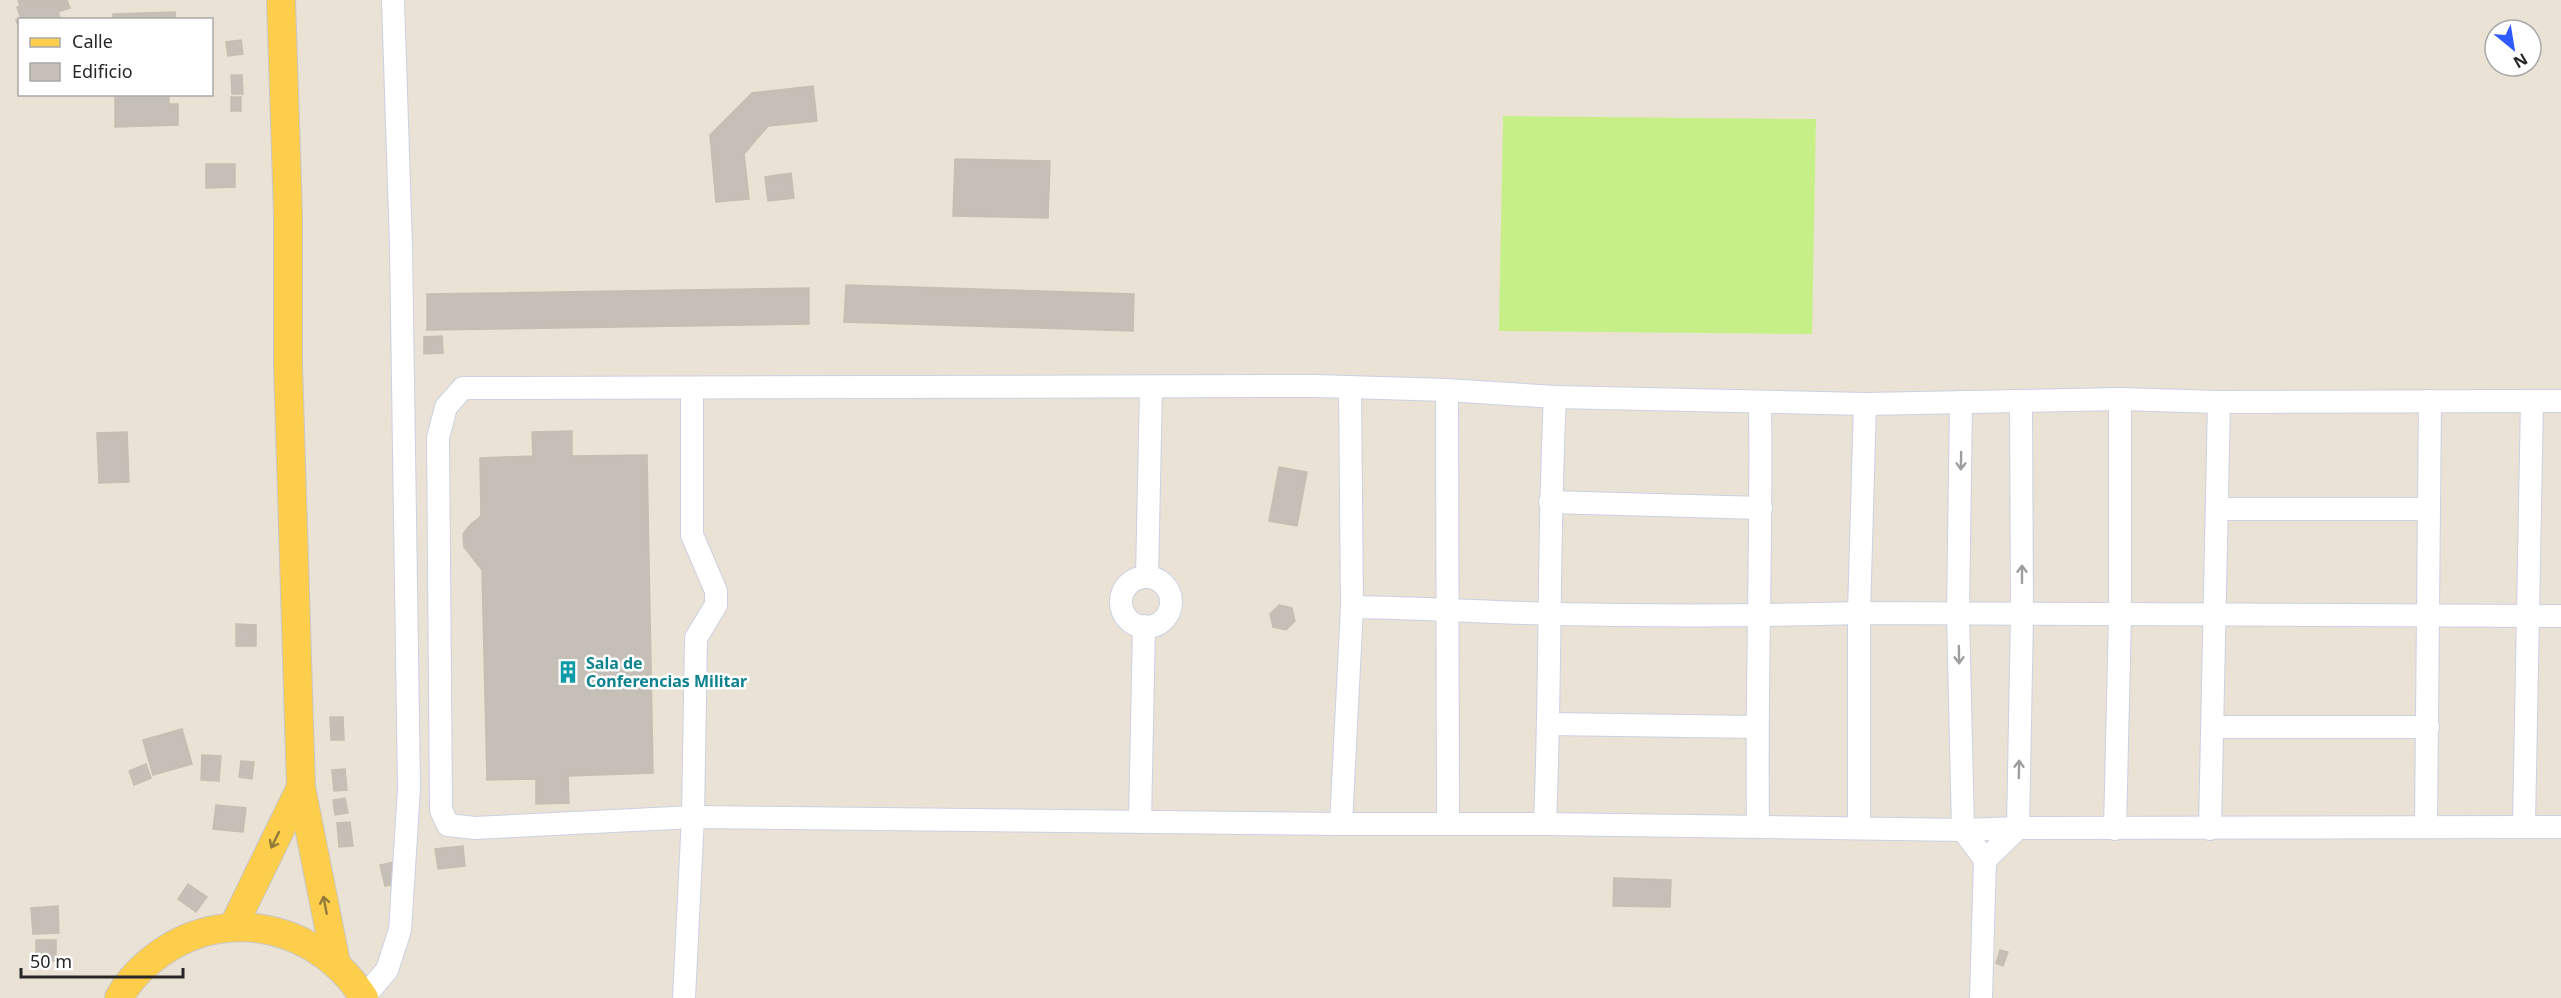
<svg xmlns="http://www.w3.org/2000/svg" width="2561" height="998" font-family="'Noto Sans',sans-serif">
  <rect width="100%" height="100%" fill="#ebe2d6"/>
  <polygon fill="#c6f087" points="1503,116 1816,119 1812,334 1499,331"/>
  <g fill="#c6bfb7" stroke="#c6beb0" stroke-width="1.5">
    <polygon points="18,0 67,0 70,8 58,12 61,20 20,20 20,30 16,20 21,19 17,7 20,6"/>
    <polygon points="175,12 176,20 113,20 113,14"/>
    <polygon points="241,40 243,54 228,56 226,42"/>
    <polygon points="231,75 242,75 243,94 232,94"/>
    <polygon points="813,86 817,121 768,126 744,154 749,199 716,202 710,135 752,93"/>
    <polygon points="115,94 169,94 169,104 178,104 178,125 115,127"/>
    <rect x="231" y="97" width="10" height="14"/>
    <polygon points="955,159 1050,161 1048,218 953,216"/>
    <polygon points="206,164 235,164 235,187 206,188"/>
    <polygon points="791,173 794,198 768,201 765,177"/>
    <polygon points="846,285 1134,294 1133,331 844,322"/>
    <polygon points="809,288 809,324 427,330 427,294"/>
    <polygon points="442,336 443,353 424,354 424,337"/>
    <polygon points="572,431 572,456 647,455 653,773 568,776 569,803 536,804 536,779 487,780 482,570 464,547 463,534 470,525 481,516 480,458 533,456 532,432"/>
    <polygon points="127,432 129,482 99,483 97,433"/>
    <polygon points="1279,467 1307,472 1297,526 1269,521"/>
    <polygon points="1279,605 1292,608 1295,621 1286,630 1273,627 1270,614"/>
    <polygon points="236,624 256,625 256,646 236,646"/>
    <polygon points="330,717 343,717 344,740 331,740"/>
    <polygon points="182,729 192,764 153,775 143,740"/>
    <polygon points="202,755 221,756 219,781 201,780"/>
    <polygon points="241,761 254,762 252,779 239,777"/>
    <polygon points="146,764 151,778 134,785 129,771"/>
    <polygon points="345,769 347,790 334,791 332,770"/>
    <polygon points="345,798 348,813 335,815 333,800"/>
    <polygon points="216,805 246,808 243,832 213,829"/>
    <polygon points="350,822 353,846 339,847 337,823"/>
    <polygon points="463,846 465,866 438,869 435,849"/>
    <polygon points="395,862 400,883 385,886 380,865"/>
    <polygon points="1614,878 1671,880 1670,907 1613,906"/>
    <polygon points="188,884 207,897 196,912 178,899"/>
    <polygon points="58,906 59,933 33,934 31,908"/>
    <polygon points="36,940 56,940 56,961 36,962"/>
    <polygon points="2000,950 2008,952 2003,966 1996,963"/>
  </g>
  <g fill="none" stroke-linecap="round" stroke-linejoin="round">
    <g stroke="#ccd0e2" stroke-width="24">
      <g id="minor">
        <polyline points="1447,390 1448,824"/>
        <polyline points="2561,401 2219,402 2120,399 1865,404 1555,397 1447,390 1316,386 463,388 446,407 438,438 441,810 448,825 475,828 693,817 1341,824 1545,824 1963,830 2018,828 2561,827"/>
        <polyline points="1961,402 1958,614 1963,830 1985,860 1981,998"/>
        <polyline points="1550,502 1761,508"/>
        <polyline points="2217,509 2428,509"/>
        <polyline points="1147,577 1151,387"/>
        <circle cx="1146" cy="602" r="25"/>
        <path d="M1352,607C1419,608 1486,612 1553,614C1655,616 1757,616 1859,613L2561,616"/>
        <polyline points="1549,724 1756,727"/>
        <polyline points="2213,727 2428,727"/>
        <polyline points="1140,822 1144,626"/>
        <polyline points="1341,824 1352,607 1350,387"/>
        <path d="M1545,824C1551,681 1548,539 1555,397"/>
        <polyline points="2524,825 2532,401"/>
        <path d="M1758,826C1756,685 1762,543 1760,402"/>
        <polyline points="2426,826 2430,401"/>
        <polyline points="1859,828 1859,613 1865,404"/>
        <polyline points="2115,829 2120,615 2120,399"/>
        <polyline points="2210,829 2219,402"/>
        <polyline points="1985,860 2018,828 2022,615 2021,403"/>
        <polyline points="364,997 387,970 400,930 409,789 401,246 393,0"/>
        <polyline points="684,998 693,817 696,638 716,605 716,591 692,535 692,388"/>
      </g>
    </g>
    <g stroke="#c7c7c7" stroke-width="30">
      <g id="major">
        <polyline points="281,0 288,214 288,365 301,787 336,963"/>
        <polyline points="233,927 301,787"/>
        <path d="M119,998C129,979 145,964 162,952C232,904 321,929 364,998"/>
      </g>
    </g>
    <use href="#minor" stroke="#fff" stroke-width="22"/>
    <use href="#major" stroke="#fcce4b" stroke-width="28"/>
  </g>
  <defs><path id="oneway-shaft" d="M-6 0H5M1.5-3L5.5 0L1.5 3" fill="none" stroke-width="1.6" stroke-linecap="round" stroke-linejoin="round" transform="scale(1.5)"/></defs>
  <g stroke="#9e9e9e">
    <use href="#oneway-shaft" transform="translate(1961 461) rotate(91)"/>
    <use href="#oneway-shaft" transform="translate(2022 574) rotate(-90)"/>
    <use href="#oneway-shaft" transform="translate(1959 655) rotate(89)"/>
    <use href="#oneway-shaft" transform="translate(2019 769) rotate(-89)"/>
  </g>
  <g stroke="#927a39">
    <use href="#oneway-shaft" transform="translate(275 840) rotate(116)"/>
    <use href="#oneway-shaft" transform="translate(325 905) rotate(-101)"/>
  </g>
  <defs>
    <g id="building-bare" transform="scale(1.8)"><path d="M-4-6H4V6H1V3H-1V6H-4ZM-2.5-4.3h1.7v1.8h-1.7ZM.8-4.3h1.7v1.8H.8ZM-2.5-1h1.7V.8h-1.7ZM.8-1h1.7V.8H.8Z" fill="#0f9aa8" stroke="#fff" stroke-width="2.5" paint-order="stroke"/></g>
  </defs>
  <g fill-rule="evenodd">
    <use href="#building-bare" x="568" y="672"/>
  </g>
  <g text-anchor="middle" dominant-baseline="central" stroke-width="5" stroke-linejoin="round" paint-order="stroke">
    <g font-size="16" font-weight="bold" fill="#0d838f" stroke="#fff" text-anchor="start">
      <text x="586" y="663">Sala de<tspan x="586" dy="18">Conferencias Militar</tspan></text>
    </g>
  </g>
  <rect x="18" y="18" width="195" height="78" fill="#ffffff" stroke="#a9a9a9" stroke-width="1.5"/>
  <rect x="30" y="38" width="30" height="9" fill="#fcce4b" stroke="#a9a9a9" stroke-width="1.5"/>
  <text x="72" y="48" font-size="18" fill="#272727">Calle</text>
  <rect x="30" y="63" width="30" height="18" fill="#c6bfb7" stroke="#a9a9a9" stroke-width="1.5"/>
  <text x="72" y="78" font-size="18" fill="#272727">Edificio</text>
  <g transform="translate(2513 48) rotate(150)"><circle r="28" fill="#ffffff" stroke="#a9a9a9" stroke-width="1.5"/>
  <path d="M0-4.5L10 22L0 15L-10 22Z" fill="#305bff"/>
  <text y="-9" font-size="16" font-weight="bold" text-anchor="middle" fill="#272727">N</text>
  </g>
  <path d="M21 968v9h162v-9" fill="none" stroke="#272727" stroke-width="3"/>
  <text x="30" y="968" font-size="18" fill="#272727" stroke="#ffffff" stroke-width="4.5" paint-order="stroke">50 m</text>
</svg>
